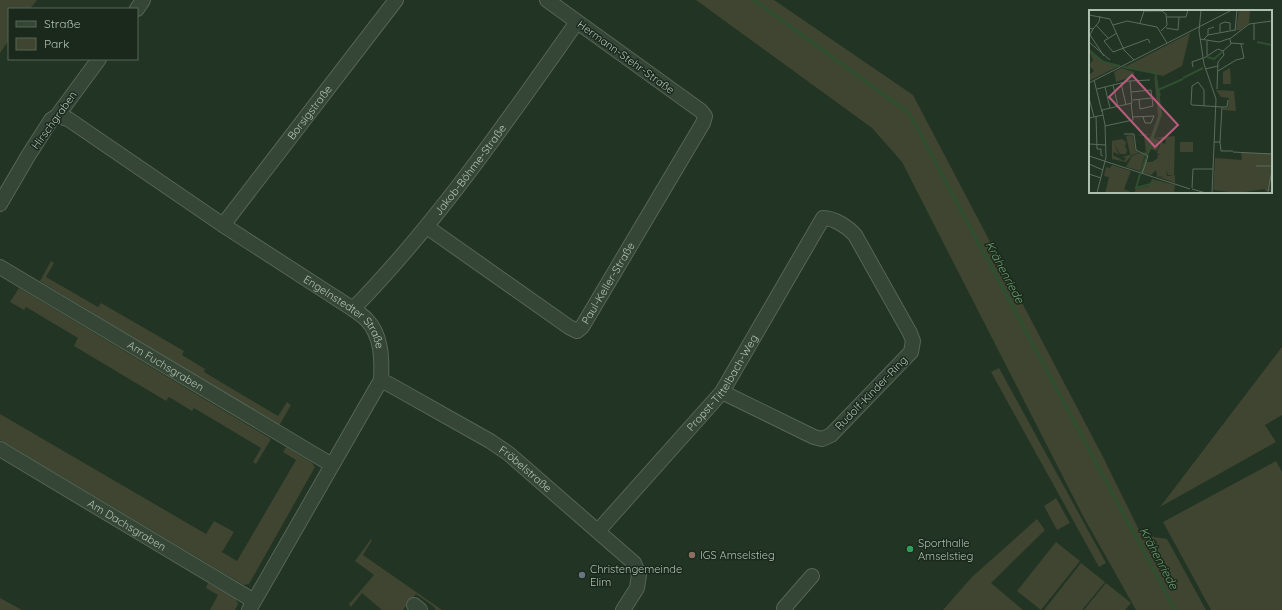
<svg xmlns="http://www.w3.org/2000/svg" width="1282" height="610" font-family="Quicksand,sans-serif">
  <rect width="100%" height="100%" fill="#223423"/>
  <g fill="#3f4531">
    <polygon points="0,0 37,0 30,9 9,9 9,40 0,53"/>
    <polygon points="696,0 774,0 913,95 1102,455 1141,534 1148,536 1167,539 1206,610 1136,610 1083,516 902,162 872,128"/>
    <polygon points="51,261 54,263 46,277 98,307 101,303 184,351 182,355 205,369 204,372 278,416 287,402 291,405 279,426 40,281"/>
    <polygon points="19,288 271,439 256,464 253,462 261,448 194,408 192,411 169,397 166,401 74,346 78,338 26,307 24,310 10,302"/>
    <polygon points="1282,347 1282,415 1265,425 1276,442 1160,507"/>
    <polygon points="999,368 1106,563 1099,567 991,372"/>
    <polygon points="0,414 206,534 214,521 234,532 222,552 237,561 296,460 283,452 286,447 312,463 315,467 249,584 244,585 0,440"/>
    <polygon points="1276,461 1282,472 1282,610 1211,610 1163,522"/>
    <polygon points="1056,498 1070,523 1057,530 1044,506"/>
    <polygon points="1037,519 1045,530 991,583 1023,610 943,610 972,577"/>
    <polygon points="371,539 372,540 363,555 442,610 436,610 433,606 416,594 403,610 382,610 362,593 351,607 349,604 374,575 355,561"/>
    <polygon points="1056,542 1080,561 1041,610 1017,591"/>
    <polygon points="1081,563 1105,582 1082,610 1044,610"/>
    <polygon points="208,583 236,599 238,604 235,610 210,610 218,595 206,588"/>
    <polygon points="1106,583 1131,603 1125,610 1084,610"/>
    <polygon points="0,598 22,610 0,610"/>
  </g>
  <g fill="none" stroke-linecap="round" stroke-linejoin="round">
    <polyline stroke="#2f4f30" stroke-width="3.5" points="754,0 909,113 1175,610"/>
    <g stroke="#556656" stroke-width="16">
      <g id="minor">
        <polyline points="137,9 143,0"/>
        <path id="s1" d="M57,116L68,119L223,225L353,309C357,312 362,315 366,319C382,335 382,359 381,380L249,610"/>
        <polyline points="0,204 28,156 51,120 57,116 99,59"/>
        <path id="s2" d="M223,225L396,0"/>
        <path id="s3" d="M427,227L569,327L577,331L582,327L703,123L705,116L701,111L547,0"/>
        <path id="s4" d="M0,267L332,465"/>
        <path id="s5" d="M353,309C438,222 507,121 577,22"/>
        <path id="s6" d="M381,380L394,387L490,441L509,454L634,563L639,575L637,588L623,610"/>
        <path id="s7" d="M0,449L254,601"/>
        <path id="s8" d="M598,531L722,392L823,218C834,218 848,227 855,235L910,333L913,341L911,352L831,435L822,439L814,437L722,392"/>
        <polyline points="414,605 420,610"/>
        <polyline points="786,610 784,608 812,576"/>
      </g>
    </g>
    <use href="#minor" stroke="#354536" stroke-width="14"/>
  </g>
  <circle fill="#2e9e5b" stroke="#1a291b" stroke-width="1.5" cx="910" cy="549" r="4"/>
  <circle fill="#8d6e63" stroke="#1a291b" stroke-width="1.5" cx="692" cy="555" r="4"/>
  <circle fill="#6b7280" stroke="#1a291b" stroke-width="1.5" cx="582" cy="575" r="4"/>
  <g text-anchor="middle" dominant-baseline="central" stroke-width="3" stroke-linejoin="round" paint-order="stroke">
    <g font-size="11" fill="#afc2b1" stroke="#1a291b">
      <text transform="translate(626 57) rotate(36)">Hermann-Stehr-Straße</text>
      <text stroke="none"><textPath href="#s2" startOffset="142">Borsigstraße</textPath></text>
      <text transform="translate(54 120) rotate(-54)">Hirschgraben</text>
      <text stroke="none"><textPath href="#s5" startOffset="182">Jakob-Böhme-Straße</textPath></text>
      <text stroke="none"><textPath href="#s3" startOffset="240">Paul-Keller-Straße</textPath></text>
      <text stroke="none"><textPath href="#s1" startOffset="350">Engelnstedter Straße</textPath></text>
      <text stroke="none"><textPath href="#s4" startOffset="193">Am Fuchsgraben</textPath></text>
      <text stroke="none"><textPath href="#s8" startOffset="194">Propst-Tittelbach-Weg</textPath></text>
      <text transform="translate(871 393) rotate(-46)">Rudolf-Kinder-Ring</text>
      <text stroke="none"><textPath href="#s6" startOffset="170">Fröbelstraße</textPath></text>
      <text stroke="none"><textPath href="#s7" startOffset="148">Am Dachsgraben</textPath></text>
    </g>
    <g font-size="11" fill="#afc2b1" stroke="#1a291b" text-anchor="start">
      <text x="918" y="543">Sporthalle<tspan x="918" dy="13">Amselstieg</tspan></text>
      <text x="700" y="555">IGS Amselstieg</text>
      <text x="590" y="569">Christengemeinde<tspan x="590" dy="13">Elim</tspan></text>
    </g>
    <g font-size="12" font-style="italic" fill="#6b9e6e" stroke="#1a291b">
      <text transform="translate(1005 272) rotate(62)">Krähenriede</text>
      <text transform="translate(1159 558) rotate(62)">Krähenriede</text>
    </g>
  </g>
  <g transform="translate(1089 10)">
    <rect width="183" height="183" fill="#223423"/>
    <path d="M150,0H161L160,13L151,20H147ZM101,23L93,56L74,66L36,57ZM0,40L15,51L30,56L0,71V65L5,61L0,55L4,50ZM32,58L45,62V66L27,72L25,62ZM141,58L142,74H134V62ZM65,66L72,85L70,87L72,104L64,128L71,131L68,141L62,139L59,145L53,143L57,142L55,126L47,125L60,124L56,126L61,128L69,106ZM127,80L145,81L147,101L134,100V98H139L140,88L132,87ZM44,125L46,140L50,143L43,145L37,152L23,149V131L33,129L37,132V136L35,134L38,140L37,144H31L25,133L30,145L25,142L24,145L35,151L37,148L33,147L43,144H41L37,126H35ZM86,126L85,165H79L77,159L78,166L86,165V173L70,167L75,166L68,167L67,160L62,165L52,162L57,145L58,152H63L69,148L68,145H71L68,143L72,132L76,134L77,130L65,128ZM91,132H104V142H91ZM51,143L56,145L51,161L37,157L43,146ZM152,143H183L181,179L183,181H176V179L149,183L124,180L126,148L153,150ZM23,155L42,161L35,179L44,183H16L20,167L15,166L17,157L21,158ZM63,169L86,175L85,183H45L47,179L60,176Z" fill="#3f4531"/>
    <path fill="none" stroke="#2f4f30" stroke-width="2" d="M168,32L183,35M0,40L14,52L31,56M118,47L125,49L133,42M34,57L66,63L67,66L72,104L52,162M94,68L114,58M69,80L94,69M51,164L47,178L69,172"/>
    <path fill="none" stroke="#5a6d5c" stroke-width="1" d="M112,0L110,21L115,54L127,89L123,183M55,1H73L77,4L78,15L72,21M0,5L21,9L35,40L45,50M78,7H97L99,0M51,13L55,1M7,15L19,28M24,15L38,11L68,17L78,33M0,18L4,19L10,12L11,6M77,18L89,20L90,7M4,19L1,25L15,46M146,21L148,0M131,22V14L136,12L141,13V20M28,23L15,31L24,42L59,29L61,33M119,25V19L125,17M111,29L130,32L142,28L160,14L183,11M115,29L119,25L146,20M165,30V13M118,31V45M0,32L21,50M142,33L155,34M115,48L129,39L134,41M104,57L103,52L114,48M116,59L129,56M129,61L147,50L155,48L152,34M5,70L13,102M0,73L143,0M32,73L37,95M24,75L29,96M16,77L21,98M8,79L40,71L61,70M128,79L129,52L135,45L134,41L142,34L141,29M42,82L62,80L64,96L51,99L50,90M0,88L5,107M44,90L63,88M115,96V80L109,72L103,76L102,94L103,95L133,97L131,132M133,97H138L139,90M13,100L43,93L41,71M7,106L8,139M44,107L65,106L62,113H56L54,107M0,108L14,105M16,116L44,110L42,93M35,124H45L47,140L59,146L53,164M125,132H131L132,141H144M0,134L17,135M8,139H12V145L14,146M144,142L183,144M0,146L101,179M0,154L14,160M167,156H183M0,164L12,168M103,178L104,159H124M103,179L117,183M179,182L183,160M8,183L17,147L16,115L13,100"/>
    <path fill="#ba5c7d" fill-opacity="0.15" stroke="#ba5c7d" stroke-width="2" d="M43,65L89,115L66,137L20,87Z"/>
    <rect width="183" height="183" fill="none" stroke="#afc2b1" stroke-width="2"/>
  </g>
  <rect x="8" y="8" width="130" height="52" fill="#1a291b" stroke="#566657"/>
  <rect x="16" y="21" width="20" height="6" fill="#354536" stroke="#566657"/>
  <text x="44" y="28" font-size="12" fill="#afc2b1">Straße</text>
  <rect x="16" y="38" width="20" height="12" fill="#3f4531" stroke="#566657"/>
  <text x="44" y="48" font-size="12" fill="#afc2b1">Park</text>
</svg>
